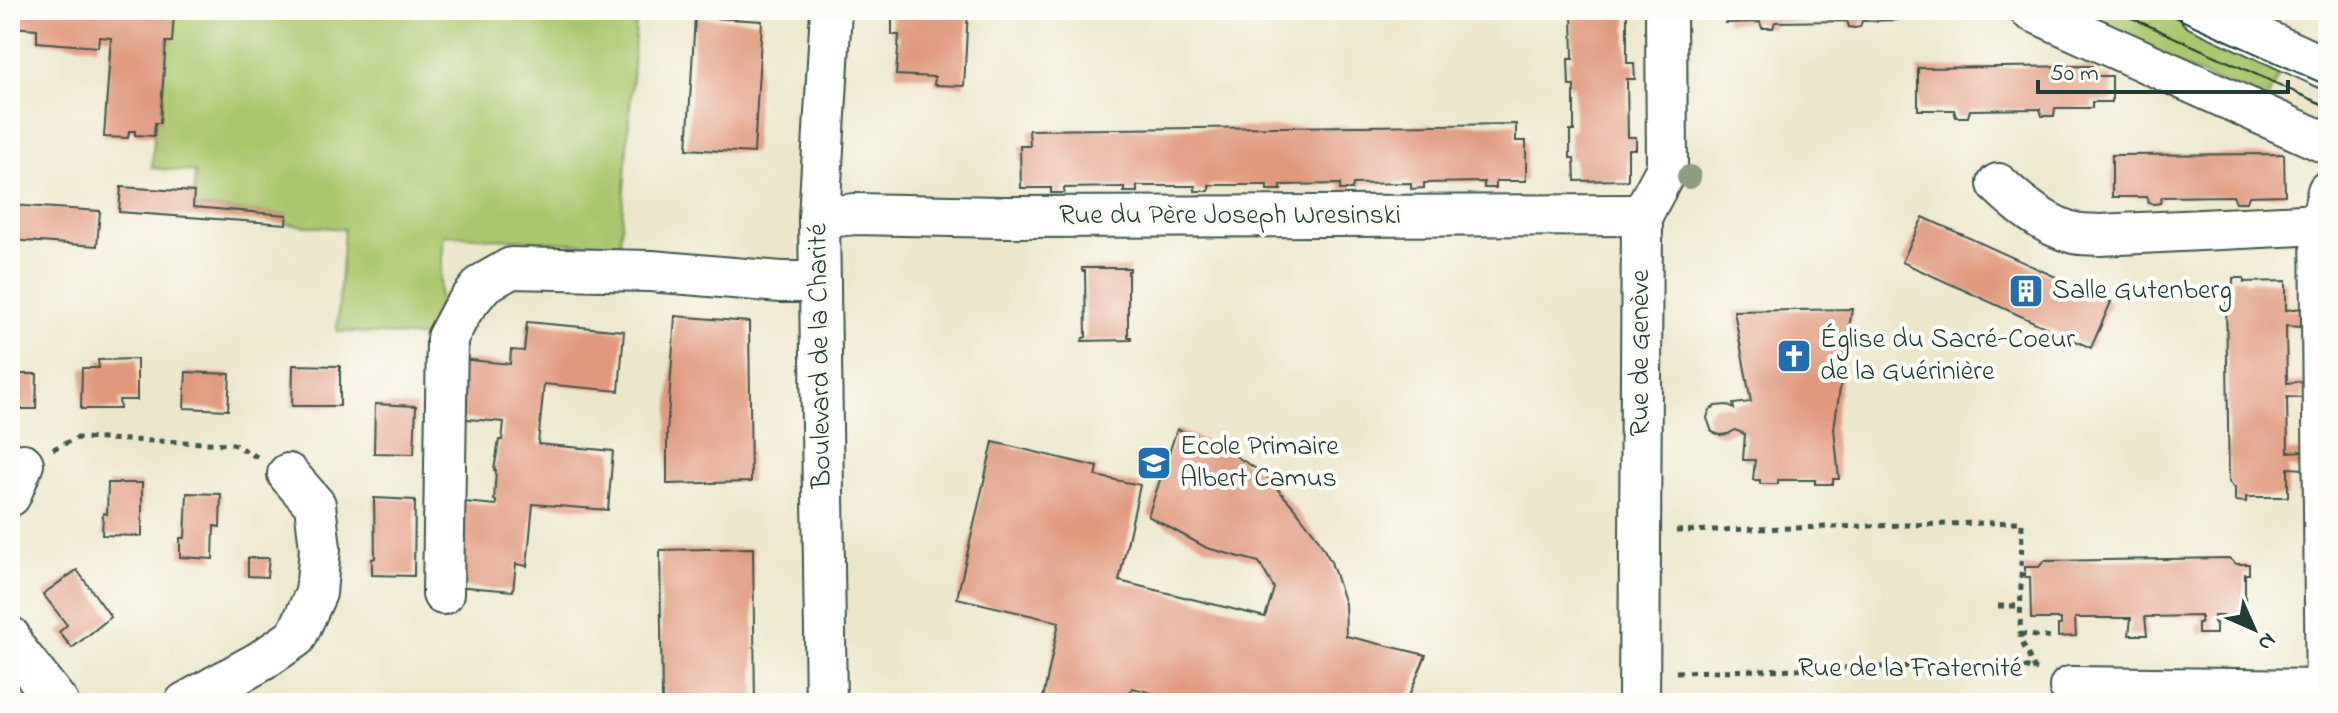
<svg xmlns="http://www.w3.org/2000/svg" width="2338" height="713" font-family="'Indie Flower',sans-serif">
  <rect width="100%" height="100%" fill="#fdfcf7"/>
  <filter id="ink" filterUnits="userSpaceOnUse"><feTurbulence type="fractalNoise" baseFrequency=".0125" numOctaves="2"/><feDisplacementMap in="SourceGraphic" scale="16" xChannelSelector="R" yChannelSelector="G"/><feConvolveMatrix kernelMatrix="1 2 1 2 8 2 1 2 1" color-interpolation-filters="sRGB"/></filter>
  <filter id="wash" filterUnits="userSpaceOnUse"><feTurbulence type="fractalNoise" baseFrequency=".006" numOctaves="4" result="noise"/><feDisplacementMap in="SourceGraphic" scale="32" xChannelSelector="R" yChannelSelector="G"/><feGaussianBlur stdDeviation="1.8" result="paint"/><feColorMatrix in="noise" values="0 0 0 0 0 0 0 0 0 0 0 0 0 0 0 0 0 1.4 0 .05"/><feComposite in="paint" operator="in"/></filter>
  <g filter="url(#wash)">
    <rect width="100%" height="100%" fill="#ece7cb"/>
    <g fill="#abc76e" stroke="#658251" stroke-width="2">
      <polygon points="146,10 637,10 620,246 444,235 436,338 337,331 344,229 286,224 286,215 193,207 195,172 152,168 155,123 160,122 166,42 172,42 174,15"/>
      <polygon points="2060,10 2172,10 2285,62 2265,104"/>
    </g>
    <g id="blocks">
      <g fill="#e0997d">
        <polygon points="10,10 146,10 174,14 172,42 166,42 160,123 155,123 154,136 135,135 135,131 129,131 128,138 104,137 111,38 99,37 98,47 37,42 37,29 10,27"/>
        <polygon points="901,10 968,10 964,86 934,85 935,77 896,75 899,35 892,35 892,15 901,15"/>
        <polygon points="1568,10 1627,10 1627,63 1634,63 1635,79 1627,79 1628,137 1636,137 1636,149 1628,149 1628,180 1575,181 1574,158 1570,158 1570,131 1574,131 1574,86 1569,86 1568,59 1573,59 1572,14 1568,14"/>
        <polygon points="1725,10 1897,10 1898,20 1862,21 1860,27 1855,28 1849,27 1847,21 1775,22 1773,28 1762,28 1760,22 1726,23"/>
        <polygon points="695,17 762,21 754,153 687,149"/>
        <polygon points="2092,66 2092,76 2112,76 2112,102 2092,102 2092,108 2055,108 2054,116 2042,116 2040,109 1970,110 1968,117 1956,117 1954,110 1918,110 1918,68"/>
        <polygon points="1516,124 1516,141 1526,141 1526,181 1496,181 1496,188 1484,188 1484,182 1424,183 1424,188 1411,189 1411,183 1353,184 1352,190 1340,190 1340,184 1281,185 1281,190 1267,190 1267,185 1209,185 1209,191 1195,191 1195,186 1137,186 1137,192 1124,192 1124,187 1064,188 1064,193 1051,193 1051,188 1021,188 1020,146 1030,146 1029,130"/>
        <polygon points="2284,154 2285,195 2249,196 2247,202 2236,202 2233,196 2162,197 2160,203 2154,204 2148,203 2147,197 2112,197 2112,155"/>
        <polygon points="121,187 194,192 193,207 287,215 286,224 119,212"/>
        <polygon points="10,205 100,211 97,246 10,240"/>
        <polygon points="1923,217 2111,302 2091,348 1902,262"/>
        <polygon points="1082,268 1130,268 1130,271 1128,271 1128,337 1131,337 1131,340 1082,341 1083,338 1086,337 1085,271 1082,271"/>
        <polygon points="2233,278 2244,278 2244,282 2286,281 2286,310 2302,308 2302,327 2286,326 2287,383 2303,381 2303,398 2287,397 2288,452 2304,451 2304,469 2288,468 2288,497 2246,497 2246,502 2235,501 2235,488 2229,482 2226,299 2233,291"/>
        <polygon points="1852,309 1834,428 1839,479 1833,479 1833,484 1815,484 1815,480 1778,480 1778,484 1760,484 1760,480 1753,480 1755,460 1743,460 1745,434 1735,430 1728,434 1720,435 1712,432 1707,418 1709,411 1715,406 1727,405 1734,409 1733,404 1751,402 1734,311"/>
        <polygon points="675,316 749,322 751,482 667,484 667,433"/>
        <polygon points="527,322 624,331 619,391 544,384 538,444 613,451 608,510 533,504 527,566 516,564 513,591 454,586 454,501 496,505 496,501 494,500 496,470 494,470 499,440 502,440 504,422 455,418 460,359 510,364 511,350 524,351"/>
        <polygon points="137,359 137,400 119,400 120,409 81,409 82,368 99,368 98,360"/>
        <polygon points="293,365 340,366 340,406 292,406"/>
        <polygon points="186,372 230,374 228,410 184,408"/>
        <polygon points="10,374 37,374 36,409 10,409"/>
        <polygon points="375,404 416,406 414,454 374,453"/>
        <polygon points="1177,429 1224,449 1263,473 1292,505 1317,537 1331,562 1345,604 1346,636 1426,655 1406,703 1194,703 1132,688 1128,703 1042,703 1059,622 957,598 993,442 1098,467 1096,476 1140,485 1119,581 1265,617 1274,588 1259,562 1207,548 1148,516"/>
        <polygon points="108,483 142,483 142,536 102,535 103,513 107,514"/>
        <polygon points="187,493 221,494 220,527 214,526 213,559 180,557 180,538 185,538"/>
        <polygon points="374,498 415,500 414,576 372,575 372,559 375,558"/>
        <polygon points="753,548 755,703 662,703 660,550"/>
        <polygon points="248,558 269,558 267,577 248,576"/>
        <polygon points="2229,558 2236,564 2249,564 2249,574 2245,574 2245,616 2214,616 2214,623 2216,623 2216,634 2198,634 2198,623 2201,623 2201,616 2145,617 2147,635 2129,635 2131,618 2075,618 2076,636 2058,637 2058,625 2061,625 2061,619 2031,619 2030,577 2025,577 2025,567 2039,567 2044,561"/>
        <polygon points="77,570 111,617 72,648 59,632 67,625 43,594"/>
      </g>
    </g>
  </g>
  <g filter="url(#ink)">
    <use href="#blocks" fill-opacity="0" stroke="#3e564b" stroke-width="2"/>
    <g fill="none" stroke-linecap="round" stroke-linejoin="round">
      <g stroke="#3e564b" stroke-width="44">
        <g id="minor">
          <polyline points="2030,10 2328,144"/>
          <polyline points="2199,10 2328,69"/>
          <path d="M1998,184C2019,204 2045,226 2074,233C2082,235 2091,234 2100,235L2321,224"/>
          <polyline points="819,218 855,214 1001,217 1642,215"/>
          <polyline points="10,496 23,464"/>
          <polyline points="443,594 447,338 462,310 483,284 511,268 651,271 781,282 820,282"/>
          <polyline points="10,637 13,646 58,703"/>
          <polyline points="2070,687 2326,690"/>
          <polyline points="185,703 261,661 296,637 316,593 320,548 315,505 288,474"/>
          <polyline points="826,703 819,218 831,10"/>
          <polyline points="1639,703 1642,215 1667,168 1666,10"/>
          <polyline points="2326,703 2321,224 2328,191"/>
        </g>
      </g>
      <g stroke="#3e564b" stroke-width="5" stroke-dasharray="6 6" stroke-linecap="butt">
        <polyline points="53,449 77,438 233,444 257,457"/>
        <polyline points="1676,531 2022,522 2020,638 2037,674"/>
        <polyline points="1998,606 2021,606"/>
        <polyline points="2020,634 2053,638"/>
        <polyline points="1676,672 2009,664 2037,670"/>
      </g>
      <use href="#minor" stroke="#fff" stroke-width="40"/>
      <g stroke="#1f3d34" stroke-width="2">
        <polyline points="2114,10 2328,107"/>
        <polyline points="2159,10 2328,86"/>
      </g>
    </g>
    <circle fill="#8e9d80" cx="1689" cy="177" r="12"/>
  </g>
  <defs>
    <g id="building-square" transform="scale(1.8)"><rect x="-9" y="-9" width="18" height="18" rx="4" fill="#1f6fb2" stroke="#fdfcf7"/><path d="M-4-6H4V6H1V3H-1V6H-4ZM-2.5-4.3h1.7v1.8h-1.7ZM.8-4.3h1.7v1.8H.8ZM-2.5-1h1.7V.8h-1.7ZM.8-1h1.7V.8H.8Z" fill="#fff"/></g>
    <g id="church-square" transform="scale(1.8)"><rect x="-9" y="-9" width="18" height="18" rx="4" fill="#1f6fb2" stroke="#fdfcf7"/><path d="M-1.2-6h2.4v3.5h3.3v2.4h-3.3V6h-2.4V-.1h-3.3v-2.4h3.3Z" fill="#fff"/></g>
    <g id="school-square" transform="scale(1.8)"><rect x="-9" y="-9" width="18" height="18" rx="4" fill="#1f6fb2" stroke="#fdfcf7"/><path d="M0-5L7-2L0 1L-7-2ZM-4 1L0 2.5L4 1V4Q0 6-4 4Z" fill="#fff"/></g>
  </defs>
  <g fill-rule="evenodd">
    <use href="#building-square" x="2026" y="291"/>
    <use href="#church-square" x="1794" y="356"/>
    <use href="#school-square" x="1154" y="463"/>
  </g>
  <g text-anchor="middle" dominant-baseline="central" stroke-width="8" stroke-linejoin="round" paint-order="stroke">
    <g font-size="28" fill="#1f3d34" stroke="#fdfcf7">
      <text x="1230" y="216">Rue du Père Joseph Wresinski</text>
      <text transform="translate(1641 353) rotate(-90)">Rue de Genève</text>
      <text transform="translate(821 356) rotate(-91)">Boulevard de la Charité</text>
      <text x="1910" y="669">Rue de la Fraternité</text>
    </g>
    <g font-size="28" fill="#1f3d34" stroke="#fdfcf7" text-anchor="start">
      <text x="2052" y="291">Salle Gutenberg</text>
      <text x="1820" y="340">Église du Sacré-Coeur<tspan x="1820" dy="32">de la Guérinière</tspan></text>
      <text x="1180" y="447">Ecole Primaire<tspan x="1180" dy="32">Albert Camus</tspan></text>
    </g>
  </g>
  <rect width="2338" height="713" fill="none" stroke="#fdfcf7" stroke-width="40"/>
  <g transform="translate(2254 629) rotate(135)" stroke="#fdfcf7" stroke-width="6" paint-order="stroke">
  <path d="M0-6L14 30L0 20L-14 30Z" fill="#1f3d34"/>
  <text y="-12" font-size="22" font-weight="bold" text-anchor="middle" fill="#1f3d34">N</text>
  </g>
  <path d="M2038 80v12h250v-12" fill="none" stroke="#1f3d34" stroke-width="4"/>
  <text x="2050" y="80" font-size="24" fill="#1f3d34" stroke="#fdfcf7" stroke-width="6" paint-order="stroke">50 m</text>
</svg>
